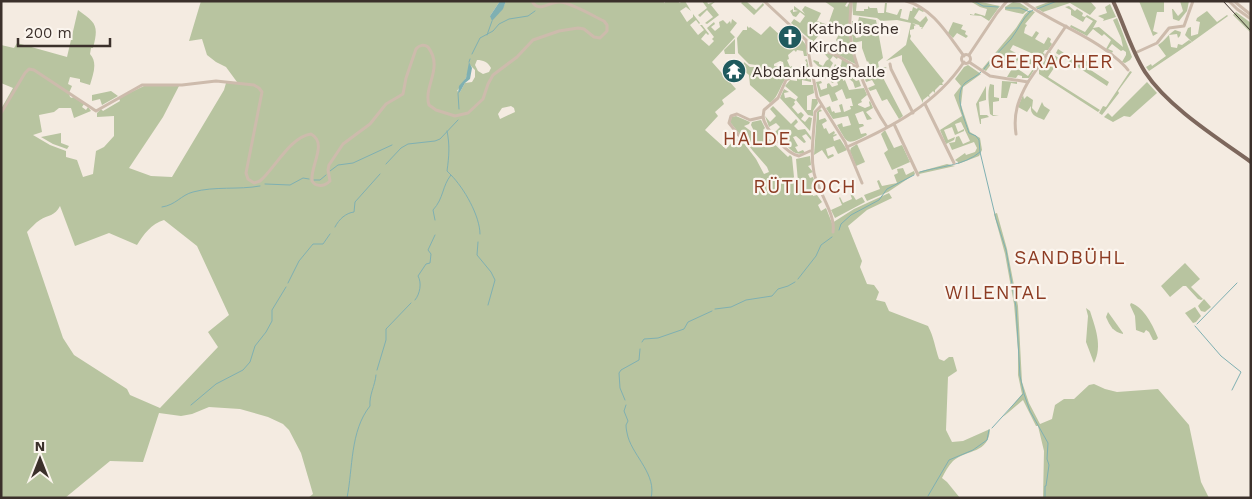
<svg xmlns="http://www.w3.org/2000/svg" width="1252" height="499" font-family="'Work Sans',sans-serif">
  <rect width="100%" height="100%" fill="#f4ebe1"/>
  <g fill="#b8c4a0" fill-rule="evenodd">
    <path d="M201,1H500L490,16C499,15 503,9 506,1H662L665,3V1H677L680,3L681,1H685L691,11L686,7L680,11L687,22L693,17V14L700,23L699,24L696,20L690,25L698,35L704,30L700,25H702L709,34L708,35L706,33L701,39L709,46L714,41L712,39L714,37L707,28L714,22L715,24L711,27L715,31L720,27L719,22L723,20L727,24L730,21L731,24L732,19L737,23L730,32L735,37L712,62L736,89L722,100L724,104L715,112L718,116L705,130L726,149L736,138L740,143L743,142L756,159L764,174L769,172L767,167L753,151L730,122L732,117L736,116L750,122L749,124L744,126L752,132L754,131L751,125L752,122L761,120L765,128L763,130L768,135L767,137L788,157L790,155L792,157L794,177L792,179L794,183L798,182L796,159L810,156L811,165L808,166L813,172L808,174L810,178L813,177L816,186L811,191L813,196L817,195L822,202L818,205L821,211L826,208L832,223L854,209L889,193L892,198L867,210L848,226L862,261L860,267L867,284L874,285L879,292L876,300L885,302L889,311L928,326C934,337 935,348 939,359L944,361L949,357H953L957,371L948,377L946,430L952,442L963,441L990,429C989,454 967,449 953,461C948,466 945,472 942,478L947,482L960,498H308L313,494L301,453L289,430L283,424L268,417L240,409L209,407L192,414L181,416L159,413L143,462L110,461L65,498H1V109L13,88L1,83V45L14,48L17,43L67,57L78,10C96,23 99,25 93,48H91L90,54C98,63 93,74 90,85L80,82V79L70,77L68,84L72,86L69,93L70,97L72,98L73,97L84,104L82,107L86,110L88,107L91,111L74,118L71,108H59L54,112L39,115L42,132L33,135L50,145L66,151V157L77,160L83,177L93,174L96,151L104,147L114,136V116L97,117V113L101,109L103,111L120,101L119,98L144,86H179L163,117L129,168L151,176L172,177L224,90L226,83L237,82L226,67L216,62L207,55L202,39L189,41ZM477,60C483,60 488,62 491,68L489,72L483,74L478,71L475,65ZM470,65L475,70V77L472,82L465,83L460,92L457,91L466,78ZM511,106L514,108L515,112L500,119L498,114L502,108ZM60,206L75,246L109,233L137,245C144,234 151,224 164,220L197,246L229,315L208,332L218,347L160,408L130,395L127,389L74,355L63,338L27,232C31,228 35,223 40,220C48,215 55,216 60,206Z"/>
    <polygon points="702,1 707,1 708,4 716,1 711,5 719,15 707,24 705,23 713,17 707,10 700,17 698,15 707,8"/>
    <polygon points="743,1 746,1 756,10 763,3 764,5 754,15 741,3"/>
    <polygon points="824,1 848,1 845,6 847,7 850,1 849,33 857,65 833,52 842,48 836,40 840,32 828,25 813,42 791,23 794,19 800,23 805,16 800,12 796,17 793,16 790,11 793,9 793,12 798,11 794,10 794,6 805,14 802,10 805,6 821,13 817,21 828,25 834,8"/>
    <polygon points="852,1 857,1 856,11 864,11 864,9 868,9 868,6 870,8 877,8 878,13 884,13 885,3 887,3 886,12 897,15 900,9 902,9 900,18 908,20 910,11 912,11 913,7 917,9 918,7 924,11 923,12 919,10 914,18 920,22 926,16 928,20 922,29 921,28 923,27 920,27 919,25 912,23 916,25 914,26 914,29 910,30 910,34 911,36 910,39 944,81 942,83 943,85 940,85 935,90 935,93 933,91 929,95 930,98 928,96 923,100 923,103 902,61 902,55 886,61 906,45 911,23 897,20 881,21 877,18 853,15"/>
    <path d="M970,1C980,1 990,4 1000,6L989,21L981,16L970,15V14L974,15L975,13L985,16L987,9L980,7Z"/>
    <polygon points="1051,1 1090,1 1096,8 1090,15 1070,3 1043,12 1035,7"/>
    <polygon points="1139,1 1164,1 1164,12 1157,12 1153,31 1158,33 1153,36"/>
    <polygon points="1180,1 1189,1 1187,11 1179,21 1173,19 1172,9 1173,9 1178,16 1183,11"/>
    <polygon points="1013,2 1020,3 1029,9 1023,14 1005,10 1005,7"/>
    <polygon points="1110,4 1116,17 1103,21 1104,19 1098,16 1107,13 1105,7"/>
    <polygon points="1069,6 1075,11 1077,9 1083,13 1082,16 1085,17 1087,15 1097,21 1093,28 1099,27 1123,47 1121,38 1113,20 1117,18 1132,57 1130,60 1125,63 1122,62 1126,55 1126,52 1123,50 1121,51 1112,44 1108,49 1113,51 1112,53 1106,49 1111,40 1104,34 1102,36 1093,29 1087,36 1070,27 1071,25 1085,32 1093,21 1086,17 1083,22 1071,15 1071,10 1065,7"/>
    <polygon points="1030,10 1035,12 1025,24 1027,25 1025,28 1024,33 1032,37 1036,31 1039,33 1035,39 1044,44 1048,37 1051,39 1050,42 1052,44 1048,50 1045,50 1043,53 1045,54 1042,58 1013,45 1010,50 1030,60 1033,56 1038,59 1036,62 1039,63 1036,67 1021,60 1018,60 1014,66 1028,76 1033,69 1034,70 1029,78 1022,78 1022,76 1018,75 1016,78 1007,77 1013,67 1011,66 1009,69 995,59 986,71 982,69 1016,28 1025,14"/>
    <polygon points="1207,11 1217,22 1227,15 1228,16 1192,42 1185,35 1188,28 1191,27 1191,36 1198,34 1200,22 1196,21 1197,18"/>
    <polygon points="1236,12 1251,23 1251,33 1233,15"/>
    <polygon points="859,17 876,20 883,58 878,62 879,68 887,67 880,72 903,116 899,119 887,99 882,101 876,89 870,91 868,88 875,85 872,80 866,82 864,77 870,74 869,72 872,71 868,61 867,62 862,48 862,41 853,43 852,34 853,32 856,38 861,37 857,25 852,26 852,21 858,22"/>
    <polygon points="953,22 963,25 961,29 966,31 965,34 968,36 966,38 957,33 953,38 948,33"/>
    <path d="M747,26L749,28L750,27L761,35L770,26L794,48L800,44L802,40L806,45L807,56H804L803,51L797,50L796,52L794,50L788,55L789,59L787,60L790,67L792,66V69L798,70L800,67L803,69L807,63L805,60L807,59L809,69L806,73L791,74L784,67L783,62L780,61L774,64V66L783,68L790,74C780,82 780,96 770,103L750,85L749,75L743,70L744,62L750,67H756V65L749,64L738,53L737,38L743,30H747Z"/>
    <path d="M1175,30L1181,32L1180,36L1178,38L1177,34L1169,35L1171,47L1177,48L1178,44L1182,45L1189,40L1192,42L1149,71L1146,67L1151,64L1152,66L1166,56L1158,45C1165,41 1168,34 1175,30Z"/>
    <polygon points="735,39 735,54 725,54 724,50"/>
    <polygon points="1058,49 1082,65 1085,60 1089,63 1086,67 1109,82 1107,86 1056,53"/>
    <path d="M822,51L838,57L837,59L833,56L830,60L833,63L829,70L835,74L836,70L833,69L835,64L838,67L841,65L842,59L856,68L849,69V74L856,81L859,80L861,86L855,88L853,82L847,77L843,78V81L845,80L849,90L864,88L867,95L861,100L862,102L858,104V105L865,108L870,106L869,102L870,101L873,108L866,112L872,119L867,120L863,111L855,114L859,124H863L864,126L859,128L861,134L866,133L867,135C846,146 848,144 837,125L842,123L843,127L851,125L848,116L833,119L826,108L830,106L832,112L834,111L835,113L841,112L839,105L842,104L844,112L851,109L850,106H853L851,98L846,99L842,89L835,93L838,100L832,102L829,94L820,97L816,82L821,81L822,83L819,84L821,90L827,88V84L829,83L832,87L838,85L837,81L832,83L829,78L815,79L814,70L818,73L816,75L820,78L823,74L821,72L822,70L813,61L814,60L819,62V64L823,66L826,61L829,59Z"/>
    <polygon points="1050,52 1060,59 1048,77 1100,110 1098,112 1039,74 1039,70"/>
    <polygon points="968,65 981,74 963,87 961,105 970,132 980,138 982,150 979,156 958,164 958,162 955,160 965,153 966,155 975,152 977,148 974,142 952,150 949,143 955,142 956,137 959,136 963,144 970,141 961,122 955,124 958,132 964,129 964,131 955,135 952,127 944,130 948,140 955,137 954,140 946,144 940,130 962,116 954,95 961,86 955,79 964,67"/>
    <polygon points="1130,71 1132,72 1118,91 1119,93 1102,115 1099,113 1103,106 1106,107"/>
    <polygon points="797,77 809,77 811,79 811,82 802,80 802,85 813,85 814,93 807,96 807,110 811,110 812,99 817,99 818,103 813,111 813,116 808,115 796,100 794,102 795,104 792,107 798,114 801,112 804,115 801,119 805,122 809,117 812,118 810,131 780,98 784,89 789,92 784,93 785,98 790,97 796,100 798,97 785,86 790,80 797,81"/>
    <polygon points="1002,81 1017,82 1017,84 1011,83 1007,98 1001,98"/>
    <polygon points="1147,82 1157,93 1130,117 1124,116 1113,122 1104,117 1108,113 1112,117"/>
    <path d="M990,84L994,85V97L999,98V101L993,102V115H999L993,116L990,114C989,104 987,93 990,84Z"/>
    <polygon points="986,86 986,100 979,102 980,115 987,115 989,117 981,119 981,124 980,124 976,104"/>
    <polygon points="111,91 118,96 102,105 100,99 92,101 92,95"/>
    <path d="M1023,95L1024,99L1027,96L1033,100L1032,108L1037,113L1042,102L1044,106L1050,110L1044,120C1035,116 1030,115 1031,106L1027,112L1018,107Z"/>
    <path d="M773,106L791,124L796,119L798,122L794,126L798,130L805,129L811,137V140L806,134L802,136L806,142L804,143L796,136L793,137L798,146L795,147L798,152L803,150L805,153C795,156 791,150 784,143L788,139L785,135L787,133L783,130L777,136L774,133L780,127L776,123L769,127L765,116L770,122L776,116L770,109Z"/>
    <polygon points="820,109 822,111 819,112 819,120 825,118 827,121 822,124 824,129 826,128 829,134 834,131 835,133 833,135 836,134 837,135 833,137 834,141 840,139 847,150 838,154 834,146 826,149 828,156 833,154 834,156 828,159 822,150 814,155 817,112"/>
    <polygon points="885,130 894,148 902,145 910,162 892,170 884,153 888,150 881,134"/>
    <polygon points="61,133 61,143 69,146 67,149 53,144 41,137"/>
    <polygon points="857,144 865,162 856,166 850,151 851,148"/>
    <polygon points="947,164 955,166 919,174 918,172"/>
    <polygon points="903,168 906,175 914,171 915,174 888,192 867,201 864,195 880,189 877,181 879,180 882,186 897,183 894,175 898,173 897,169"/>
    <polygon points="851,192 856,200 862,197 865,202 835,218 831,210 842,205 839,198 840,197 843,203 852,199 850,193"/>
    <polygon points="997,213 1007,249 1018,306 1022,382 1029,403 1040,424 1052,419 1055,405 1064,399 1074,399 1089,385 1094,384 1105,389 1117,392 1158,389 1189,425 1201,482 1209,498 1043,498 1044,451 1038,426 1036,426 1023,400 1003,417 1022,394 1018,375 1018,350 1014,304 1005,254 994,214"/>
    <polygon points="1185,263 1200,279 1191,287 1203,299 1201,300 1198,299 1186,286 1183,286 1170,297 1161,286"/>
    <polygon points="1204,299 1211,307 1205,312 1201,311 1198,306"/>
    <path d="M1131,303C1144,307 1153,326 1158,338L1156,340H1153L1149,332L1146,330L1144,333L1136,330L1135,316L1130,305Z"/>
    <polygon points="1195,307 1201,316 1196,322 1193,323 1185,313"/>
    <path d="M1086,308L1090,311C1095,327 1103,346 1094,363L1086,342L1088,316Z"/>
    <path d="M1108,312L1123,333V334C1113,332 1110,326 1106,317Z"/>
  </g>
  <g fill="#7fb0b2">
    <polygon points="500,1 506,1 503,9 492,21 490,16"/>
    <polygon points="469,62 472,68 470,79 465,83 460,92 458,93 459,86 466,78"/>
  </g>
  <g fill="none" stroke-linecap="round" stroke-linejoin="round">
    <g stroke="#7fb0b2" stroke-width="1">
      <polyline points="974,1 983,6 998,7"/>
      <polyline points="1006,8 1020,8 1030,12 1033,10"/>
      <polyline points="1037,9 1057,1"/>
      <polyline points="487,35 492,21"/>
      <polyline points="472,54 480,38 493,31 499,24 509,19 528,16 535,11"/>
      <polyline points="469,62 470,59"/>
      <path d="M984,69C992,58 1002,49 1011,39C1018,30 1022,19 1030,12"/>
      <path d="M981,72C976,77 970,79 965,83C953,95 965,120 969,133L976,136L979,140L980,152L996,219L1006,250L1016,307L1020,376L1024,394L1030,411L1048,443L1047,459L1049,465L1046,486H1045V498"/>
      <polyline points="458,93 459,109"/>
      <polyline points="386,164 401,148 408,144 435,141 440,139 458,120"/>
      <polyline points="330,171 338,165 353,163 392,145"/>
      <path d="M920,172C940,166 964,166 980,152"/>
      <path d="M451,175C464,188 480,216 480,234"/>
      <polyline points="314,180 320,180 326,175"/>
      <polyline points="265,184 290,185 303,178 309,179"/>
      <path d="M162,207C176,205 181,195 193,192C215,186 238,190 260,186"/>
      <path d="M435,220L433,210C444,198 442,186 451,175L447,171C449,157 450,145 447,131"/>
      <path d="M335,227C339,219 346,213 354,212L355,202L380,174"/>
      <polyline points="839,230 841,224 851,215 879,200 887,189 914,175"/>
      <polyline points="478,242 477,255 491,272 495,280 488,305"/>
      <polyline points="798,279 816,256 821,245 832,237"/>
      <polyline points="288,283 299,261 313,244 323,244 330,234"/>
      <path d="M415,300C420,294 422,283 418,276L426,264L430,263L431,254L428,250L435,235"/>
      <polyline points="715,309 731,307 746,300 772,296 778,289 788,286 795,282"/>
      <polyline points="1197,324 1237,283"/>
      <polyline points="1195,326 1221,356 1241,372 1232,390"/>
      <polyline points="642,342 644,339 658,338 684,329 688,322 712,311"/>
      <polyline points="377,370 386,340 386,329 411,303"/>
      <polyline points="625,400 620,388 619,373 621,370 639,360 640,349"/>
      <polyline points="191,405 216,384 243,370 250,362 255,346 266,332 272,321 272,310 286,287"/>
      <path d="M626,405L624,411L628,421L626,425C626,429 627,433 628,437C634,457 657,475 651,498"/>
      <polyline points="992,428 1023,394"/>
      <polyline points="928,496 949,460 973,450 987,440 989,430"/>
      <path d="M347,498C353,468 350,431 370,406C369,395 375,386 376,375"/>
    </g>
    <g stroke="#cdbbac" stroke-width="3">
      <polyline points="764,1 806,40 817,97 845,142 862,183"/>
      <path d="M851,1C851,11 849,23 850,33C853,63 870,102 887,127"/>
      <path d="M906,1C933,8 948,35 964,56"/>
      <path d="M1023,1C1050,22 1084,32 1111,54C1117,59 1124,64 1128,70"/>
      <polyline points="1229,1 1237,9 1251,19"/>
      <polyline points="1234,1 1251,15"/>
      <polyline points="808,44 838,56 858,68"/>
      <polyline points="1135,53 1157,43 1169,28 1184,26 1193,1"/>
      <circle cx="966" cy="59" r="4.5"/>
      <polyline points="969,55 997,13 1007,1"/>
      <polyline points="969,62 990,76 1028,82 1066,26"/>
      <polyline points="890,64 891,69 913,113"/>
      <polyline points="925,104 954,163"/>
      <path d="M821,106L815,112C814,133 810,153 814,173C818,192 836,214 833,232"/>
      <path d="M1,113L25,73L29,69L34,70L96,111L142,85H182L216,81L254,85L259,88L262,92L246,173L248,179L254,183L260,181C275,168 290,137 311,134C328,143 310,166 312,181C316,187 324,187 330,181L328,170L329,165L343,144L370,124L386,104L403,94L406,78L416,49C419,45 424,44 428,47C444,68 423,86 429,105L436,110L455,116L468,113L483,99L488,84L493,75L517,57L533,40L559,31L578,28L584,29L594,37L600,38L607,31V25L604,21C593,16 572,3 560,2C549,1 539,14 532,1"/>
      <path d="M763,117C765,129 787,154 799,156L810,151"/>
      <polyline points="894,124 918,175"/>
      <path d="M1016,134C1013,114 1018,100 1028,82"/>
      <polyline points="741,138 729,123 731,116 737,114 750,120 763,117 764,110 778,98 786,80 796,75 812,74"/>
      <path d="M847,147C892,127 936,104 964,62"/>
    </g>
    <path stroke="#7d675c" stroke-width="4" d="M1113,1C1124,24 1131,50 1145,72C1168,107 1216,137 1251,162"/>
    <polyline stroke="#3b302b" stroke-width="1" points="1223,1 1251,31"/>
  </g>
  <defs>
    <g id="church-disc" transform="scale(1.25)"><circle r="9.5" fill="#1f5a5e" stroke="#fbf5ee"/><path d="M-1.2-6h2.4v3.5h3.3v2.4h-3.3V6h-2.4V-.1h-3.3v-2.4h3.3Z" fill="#fff"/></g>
    <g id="temple-disc" transform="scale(1.25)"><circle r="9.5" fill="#1f5a5e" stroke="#fbf5ee"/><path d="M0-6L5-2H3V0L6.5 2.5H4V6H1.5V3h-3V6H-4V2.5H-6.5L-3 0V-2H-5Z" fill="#fff"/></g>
  </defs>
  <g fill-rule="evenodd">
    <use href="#church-disc" x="790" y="37"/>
    <use href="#temple-disc" x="734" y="71"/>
  </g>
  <g text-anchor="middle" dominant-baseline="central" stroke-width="4.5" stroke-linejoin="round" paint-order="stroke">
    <g font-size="16" fill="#3b302b" stroke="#fbf5ee" text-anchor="start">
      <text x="808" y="28">Katholische<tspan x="808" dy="18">Kirche</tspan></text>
      <text x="752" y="71">Abdankungshalle</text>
    </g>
    <g font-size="19" letter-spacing="1" fill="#8c3b22" stroke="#fbf5ee">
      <text x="1052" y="61">GEERACHER</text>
      <text x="757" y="138">HALDE</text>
      <text x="805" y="186">RÜTILOCH</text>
      <text x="1070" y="257">SANDBÜHL</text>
      <text x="996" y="292">WILENTAL</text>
    </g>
  </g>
  <rect width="1252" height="499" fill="none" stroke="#3b302b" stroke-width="5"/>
  <g transform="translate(40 459)" stroke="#fbf5ee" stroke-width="4" paint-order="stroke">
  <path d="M0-4L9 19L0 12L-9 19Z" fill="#3b302b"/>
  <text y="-8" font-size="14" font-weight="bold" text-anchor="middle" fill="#3b302b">N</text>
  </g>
  <path d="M18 38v8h92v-8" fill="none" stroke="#3b302b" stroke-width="2.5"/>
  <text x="25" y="38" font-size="15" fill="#3b302b" stroke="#fbf5ee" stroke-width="4" paint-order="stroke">200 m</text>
</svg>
